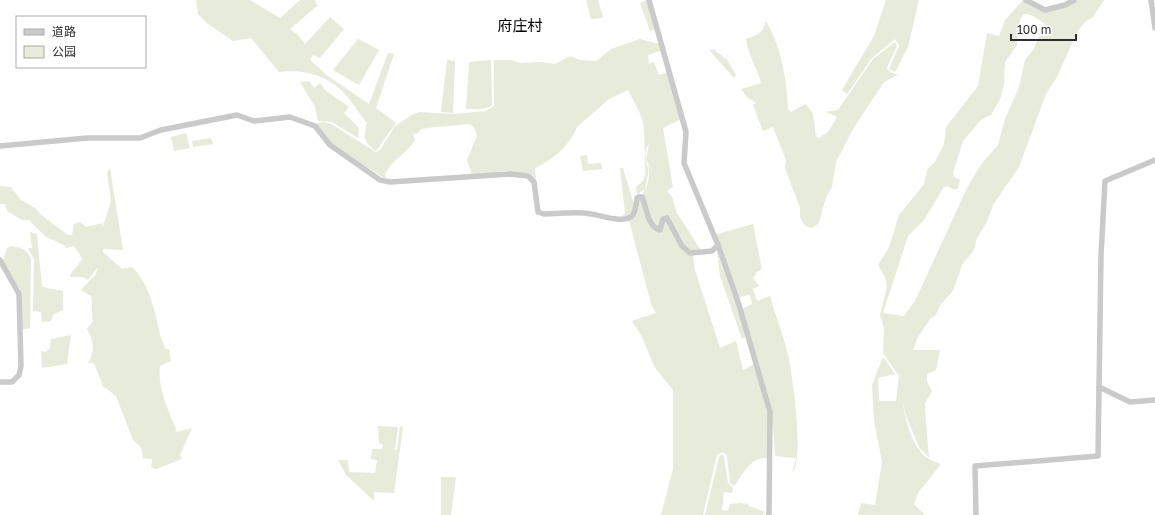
<svg xmlns="http://www.w3.org/2000/svg" width="1155" height="515" font-family="'Golos Text','Noto Sans SC',sans-serif">
  <rect width="100%" height="100%" fill="#fff"/>
  <g fill="#e7ebd9" fill-rule="evenodd">
    <path d="M196,0H250L280,18L300,0H315L317,6L290,29L297,34L305,44L330,17L344,29L320,58L313,55L310,60L328,76L369,104L388,53L394,54L376,108L396,123L376,151C363,141 363,138 367,123C358,112 350,98 340,89C324,74 300,69 279,72L251,38L233,41L208,24L198,14Z"/>
    <polygon points="586,0 598,0 603,16 602,18 591,19"/>
    <polygon points="647,0 658,29 650,31 640,3"/>
    <polygon points="886,0 919,0 908,47 895,72 889,69 899,46 895,39 872,58 847,94 842,90 874,36"/>
    <path d="M1023,0L1039,9L1074,0H1104L1093,17L1085,22L1077,32L1057,77L1046,94L1019,167L993,205L986,224L977,238L974,250L962,265L953,291L941,304L935,316L930,319L918,337L913,350H940L936,370L927,374V382L932,391L925,403V409L929,458L919,447L906,416L902,399C905,417 910,443 925,456C929,460 936,462 941,464L918,493L914,504L925,515H858L861,503L875,505L882,462L874,420L872,385L883,357L895,374L878,378L879,401H896L899,376L883,353L884,328L880,315L887,286L885,277L878,265L889,247L899,215L924,184L927,170L935,162L944,144L946,127L978,86L987,33L999,36L1005,20ZM1024,14C1032,13 1039,20 1045,24L1033,50L1025,60L1019,87L1005,119L998,145L982,163L968,186L915,301L904,316L883,313L908,236L924,220L944,187L947,186L955,190L958,188L960,180L954,177L953,173L963,141L982,119L991,115L1000,99L1004,84L1005,62L1017,45L1018,27L1021,18Z"/>
    <path d="M766,21C781,46 787,80 788,109L791,112L806,104L813,114L816,137L819,138L828,132L837,117L826,112L838,110L873,59L895,42L897,46L887,68L890,72L898,75L884,82L853,129L836,162L832,187L826,197L819,223L812,228L805,226L800,217V208L785,168L786,160L773,127L763,131L753,105L756,103L748,98L741,89L761,83C757,67 748,55 746,39C757,35 763,34 766,21Z"/>
    <polygon points="358,39 379,50 359,85 333,70"/>
    <path d="M640,39L660,44L663,50L648,55L649,64L654,62L659,75L669,72L685,117L663,128L673,187L667,191L672,197L677,213L702,252H690L685,248L666,215L662,216L660,228C648,221 646,207 642,194C649,186 650,174 648,164L653,172L646,159L649,144C643,152 646,160 648,169C649,175 646,183 645,189L637,195L636,187C641,184 644,180 645,175C646,169 644,128 643,122C640,111 633,100 628,90L609,99L577,127C571,144 552,161 535,168L536,179L505,171L472,175L467,160L477,136L474,127L469,124C453,126 437,126 421,129L418,133L413,134L415,140C407,153 392,160 385,174L386,179L330,144L316,124L323,122L331,124L376,152L381,149L394,127L413,114L420,112L454,114L486,111L494,106V60H511L520,63L540,62L555,64L570,56L580,60L596,61L611,49Z"/>
    <polygon points="713,49 727,60 736,75 734,78 710,51"/>
    <polygon points="447,60 455,61 453,113 441,112"/>
    <polygon points="491,60 492,106 482,109 466,109 469,62"/>
    <polygon points="309,81 314,88 320,83 325,90 349,107 344,113 359,128 358,138 332,122 318,121 315,107 300,82"/>
    <polygon points="186,133 190,148 174,151 171,137"/>
    <polygon points="211,138 213,144 193,147 192,141"/>
    <polygon points="587,155 588,164 601,163 602,169 583,171 580,156"/>
    <path d="M110,168L123,250L103,249V252L122,269L132,267C145,279 152,300 156,317C159,329 160,338 166,349H169L171,361L160,366C157,389 169,411 177,432L192,428L180,455L182,459L156,469L151,467L152,459L143,458L141,447L133,440L116,396L103,386L94,363H88C95,352 94,341 87,329L93,321C91,312 93,304 91,296L81,290L96,274L98,267L88,280L83,277H70C72,268 80,266 82,258L74,246L66,248L64,245L46,237L29,220H22L7,211L5,204H0V186L11,187L21,200L35,208L40,214L68,235H72L74,224L80,222L86,227L103,223L102,230L111,201L107,173Z"/>
    <polygon points="620,168 623,168 634,204 633,212 628,217 622,216 625,213"/>
    <path d="M638,196L643,199L649,221L662,234L661,230L665,217L683,249L693,254L694,267L720,348L736,341L743,370L756,363L772,431V466L768,458C751,456 743,474 734,486L730,483L727,456L723,452L717,455L703,515H661L673,469V390L655,368L641,335L632,321L656,313L651,304L629,220Z"/>
    <path d="M753,224L762,269L757,272L753,278L759,286L753,289L757,301L770,296C775,315 783,334 788,354C792,373 805,460 792,473L796,458L775,456C774,404 756,358 740,310L752,304L750,295L735,298L714,235Z"/>
    <polygon points="30,232 37,234 42,287 63,291 63,310 54,314 51,321 42,322 41,312 33,311 34,259 28,248 32,248"/>
    <path d="M11,246C20,247 27,249 31,259L30,328L20,330V289L11,277L3,260L7,248Z"/>
    <polygon points="717,252 747,335 742,339 720,276"/>
    <polygon points="71,335 67,364 42,368 41,351 46,352 50,348 51,339"/>
    <polygon points="378,426 398,427 395,450 397,450 400,426 403,427 394,493 374,492 374,501 346,475 338,460 348,460 349,472 375,473 377,460 371,459 372,449 382,449 383,445 379,443"/>
    <polygon points="722,454 724,457 728,483 733,488 732,493 724,492 722,510 728,511 730,504 741,503 748,504 749,506 765,512 763,515 705,515 719,457"/>
    <polygon points="441,477 456,477 451,515 441,515"/>
  </g>
  <g fill="none" stroke-linecap="round" stroke-linejoin="round">
    <g stroke="#cacaca" stroke-width="5.5">
      <polyline points="649,0 686,132 684,163 718,245 739,305 770,412 769,515"/>
      <polyline points="1026,0 1045,10 1065,5 1074,0"/>
      <polyline points="1151,0 1155,28"/>
      <path d="M0,146L87,138H140L161,130L237,115L254,121L290,117L315,126L330,145L380,180L390,182L510,174L528,176L534,182L538,212L544,214C559,214 576,211 591,214C600,215 624,224 632,216C636,212 636,204 637,198L639,197H642C647,207 647,227 660,230L663,219L667,218L682,246L690,253L712,251L718,245"/>
      <polyline points="0,260 19,294 21,366 19,375 12,382 0,382"/>
      <polyline points="1099,387 1130,402 1155,400"/>
      <polyline points="976,515 975,466 1098,456 1101,256 1105,181 1155,160"/>
    </g>
  </g>
  <g text-anchor="middle" dominant-baseline="central" stroke-width="4" stroke-linejoin="round" paint-order="stroke">
    <g font-size="15" fill="#000" stroke="#fff">
      <text x="520" y="25">府庄村</text>
    </g>
  </g>
  <rect x="16" y="16" width="130" height="52" fill="#ffffff" stroke="#ababab"/>
  <rect x="24" y="29" width="20" height="6" fill="#cacaca" stroke="#ababab"/>
  <text x="52" y="36" font-size="12" fill="#2d2d2d">道路</text>
  <rect x="24" y="46" width="20" height="12" fill="#e7ebd9" stroke="#ababab"/>
  <text x="52" y="56" font-size="12" fill="#2d2d2d">公园</text>
  <path d="M1011 34v6h65v-6" fill="none" stroke="#2d2d2d" stroke-width="2"/>
  <text x="1017" y="34" font-size="12" fill="#2d2d2d" stroke="#ffffff" stroke-width="3" paint-order="stroke">100 m</text>
</svg>
